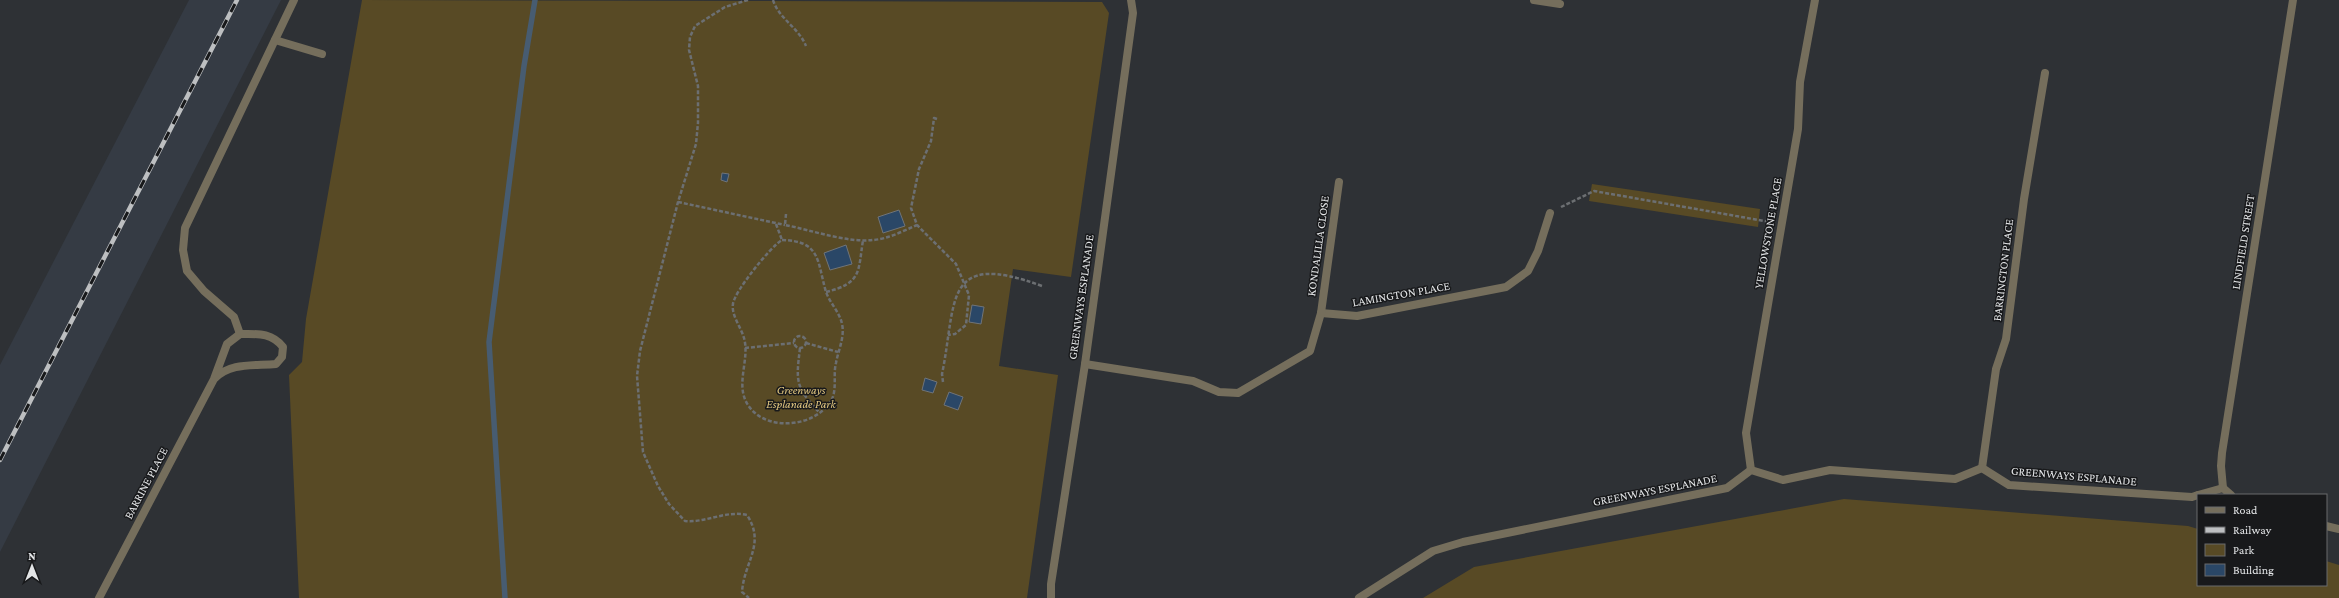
<svg xmlns="http://www.w3.org/2000/svg" width="2339" height="598" font-family="'Crimson Pro',serif">
  <rect width="100%" height="100%" fill="#2e3135"/>
  <polygon fill="#353b44" points="189,0 281,0 0,552 0,365"/>
  <g fill="#584a25">
    <polygon points="362,0 1102,2 1109,13 1071,277 1013,269 999,366 1058,375 1027,598 299,598 289,375 302,362 306,319"/>
    <polygon points="1592,184 1760,209 1758,227 1589,201"/>
    <polygon points="1844,499 2188,526 2198,529 2198,585 2326,585 2326,561 2339,565 2339,598 1423,598 1474,567"/>
  </g>
  <g fill="none" stroke-linecap="round" stroke-linejoin="round">
    <polyline stroke="#475c71" stroke-width="5.5" points="505,598 489,342 524,66 535,0"/>
  </g>
  <g fill="#2a4767" stroke="#707478">
    <polygon points="722,173 729,174 727,182 721,180"/>
    <polygon points="899,210 905,226 883,233 878,217"/>
    <polygon points="846,245 852,264 830,270 824,253"/>
    <polygon points="972,305 984,307 981,324 969,322"/>
    <polygon points="925,378 937,382 933,393 922,390"/>
    <polygon points="949,392 963,397 958,410 944,405"/>
  </g>
  <g fill="none" stroke-linecap="round" stroke-linejoin="round">
    <g stroke="#6c6f72" stroke-width="2.5" stroke-dasharray="4 2" stroke-linecap="butt">
      <path d="M748,0L725,7L695,26L690,37L689,50L698,86V123L696,144L678,202L640,351L637,376L643,452L658,486L669,504L685,521C706,523 726,510 747,515C766,544 744,562 742,592L749,598"/>
      <path d="M773,0C779,19 799,28 806,46"/>
      <polyline points="937,119 934,118 931,141 919,169 911,208 917,225 956,264 969,295 966,325 955,334 948,335"/>
      <polyline points="678,202 785,225"/>
      <polyline points="1561,207 1594,191 1770,222"/>
      <path d="M786,214L785,225C811,230 847,243 873,240C888,239 903,231 917,225"/>
      <polyline points="776,224 782,240"/>
      <path d="M782,240C821,241 817,261 826,292C830,303 840,313 842,324C845,337 838,351 836,363C833,374 837,388 832,399C818,425 776,431 755,413C730,391 751,363 744,338C741,327 731,315 733,304C734,292 771,246 782,240Z"/>
      <path d="M826,292C862,283 858,272 863,240"/>
      <circle cx="800" cy="342" r="6"/>
      <polyline points="806,343 838,352"/>
      <polyline points="745,348 794,343"/>
      <path d="M800,348C796,381 795,387 819,412"/>
      <path d="M943,382L942,374C957,302 942,249 1042,286"/>
    </g>
    <g stroke="#756e5c" stroke-width="8">
      <polyline points="1534,0 1560,4"/>
      <polyline points="275,40 322,54"/>
      <polyline points="1321,313 1357,316 1506,287 1528,271 1538,251 1550,213"/>
      <polyline points="240,334 234,317 204,291 187,271 183,250 185,228 294,0"/>
      <polyline points="1085,364 1193,381 1219,392 1238,393 1310,351 1321,313 1339,182"/>
      <polyline points="1982,468 1996,369 2006,339 2024,199 2045,73"/>
      <polyline points="1751,470 1746,433 1798,129 1800,82 1815,0"/>
      <path d="M99,598L214,379L227,344L240,334C257,334 271,332 283,347L282,357L276,364C254,366 230,362 214,379"/>
    </g>
    <g stroke="#756e5c" stroke-width="8">
      <polyline points="2223,488 2221,466 2222,453 2293,0"/>
      <polyline points="2198,495 2223,488 2231,495"/>
      <polyline points="2326,526 2339,529"/>
      <polyline points="1051,598 1051,584 1085,364 1133,13 1131,0"/>
      <polyline points="1359,598 1433,551 1463,542 1727,488 1751,470 1783,480 1830,470 1955,479 1982,468 2009,485 2192,497 2198,495"/>
    </g>
    <g stroke="#bdbfc1" stroke-width="4.5">
      <polyline id="rail" points="0,460 237,0"/>
    </g>
    <use href="#rail" stroke="#18191b" stroke-width="3" stroke-dasharray="9" stroke-linecap="butt"/>
  </g>
  <g text-anchor="middle" dominant-baseline="central" stroke-width="3" stroke-linejoin="round" paint-order="stroke">
    <g font-size="12" fill="#e2e4e6" stroke="#18191b">
      <text transform="translate(1768 233) rotate(-80)">YELLOWSTONE PLACE</text>
      <text transform="translate(2243 242) rotate(-81)">LINDFIELD STREET</text>
      <text transform="translate(1318 246) rotate(-82)">KONDALILLA CLOSE</text>
      <text transform="translate(2003 270) rotate(-83)">BARRINGTON PLACE</text>
      <text transform="translate(1401 294) rotate(-10)">LAMINGTON PLACE</text>
      <text transform="translate(1081 297) rotate(-82)">GREENWAYS ESPLANADE</text>
      <text transform="translate(2074 476) rotate(5)">GREENWAYS ESPLANADE</text>
      <text transform="translate(146 483) rotate(-62)">BARRINE PLACE</text>
      <text transform="translate(1655 490) rotate(-11)">GREENWAYS ESPLANADE</text>
    </g>
    <g font-size="12" font-style="italic" fill="#e2c780" stroke="#18191b">
      <text x="801" y="390">Greenways<tspan x="801" dy="14">Esplanade Park</tspan></text>
    </g>
  </g>
  <rect x="2197" y="494" width="130" height="92" fill="#18191b" stroke="#696a6c"/>
  <rect x="2205" y="507" width="20" height="6" fill="#756e5c" stroke="#696a6c"/>
  <text x="2233" y="514" font-size="12" fill="#e2e4e6">Road</text>
  <rect x="2205" y="527" width="20" height="6" fill="#bdbfc1" stroke="#696a6c"/>
  <text x="2233" y="534" font-size="12" fill="#e2e4e6">Railway</text>
  <rect x="2205" y="544" width="20" height="12" fill="#584a25" stroke="#696a6c"/>
  <text x="2233" y="554" font-size="12" fill="#e2e4e6">Park</text>
  <rect x="2205" y="564" width="20" height="12" fill="#2a4767" stroke="#696a6c"/>
  <text x="2233" y="574" font-size="12" fill="#e2e4e6">Building</text>
  <g transform="translate(32 566)" stroke="#18191b" stroke-width="3" paint-order="stroke">
  <path d="M0-3L7 15L0 10L-7 15Z" fill="#e2e4e6"/>
  <text y="-6" font-size="11" font-weight="bold" text-anchor="middle" fill="#e2e4e6">N</text>
  </g>
</svg>
